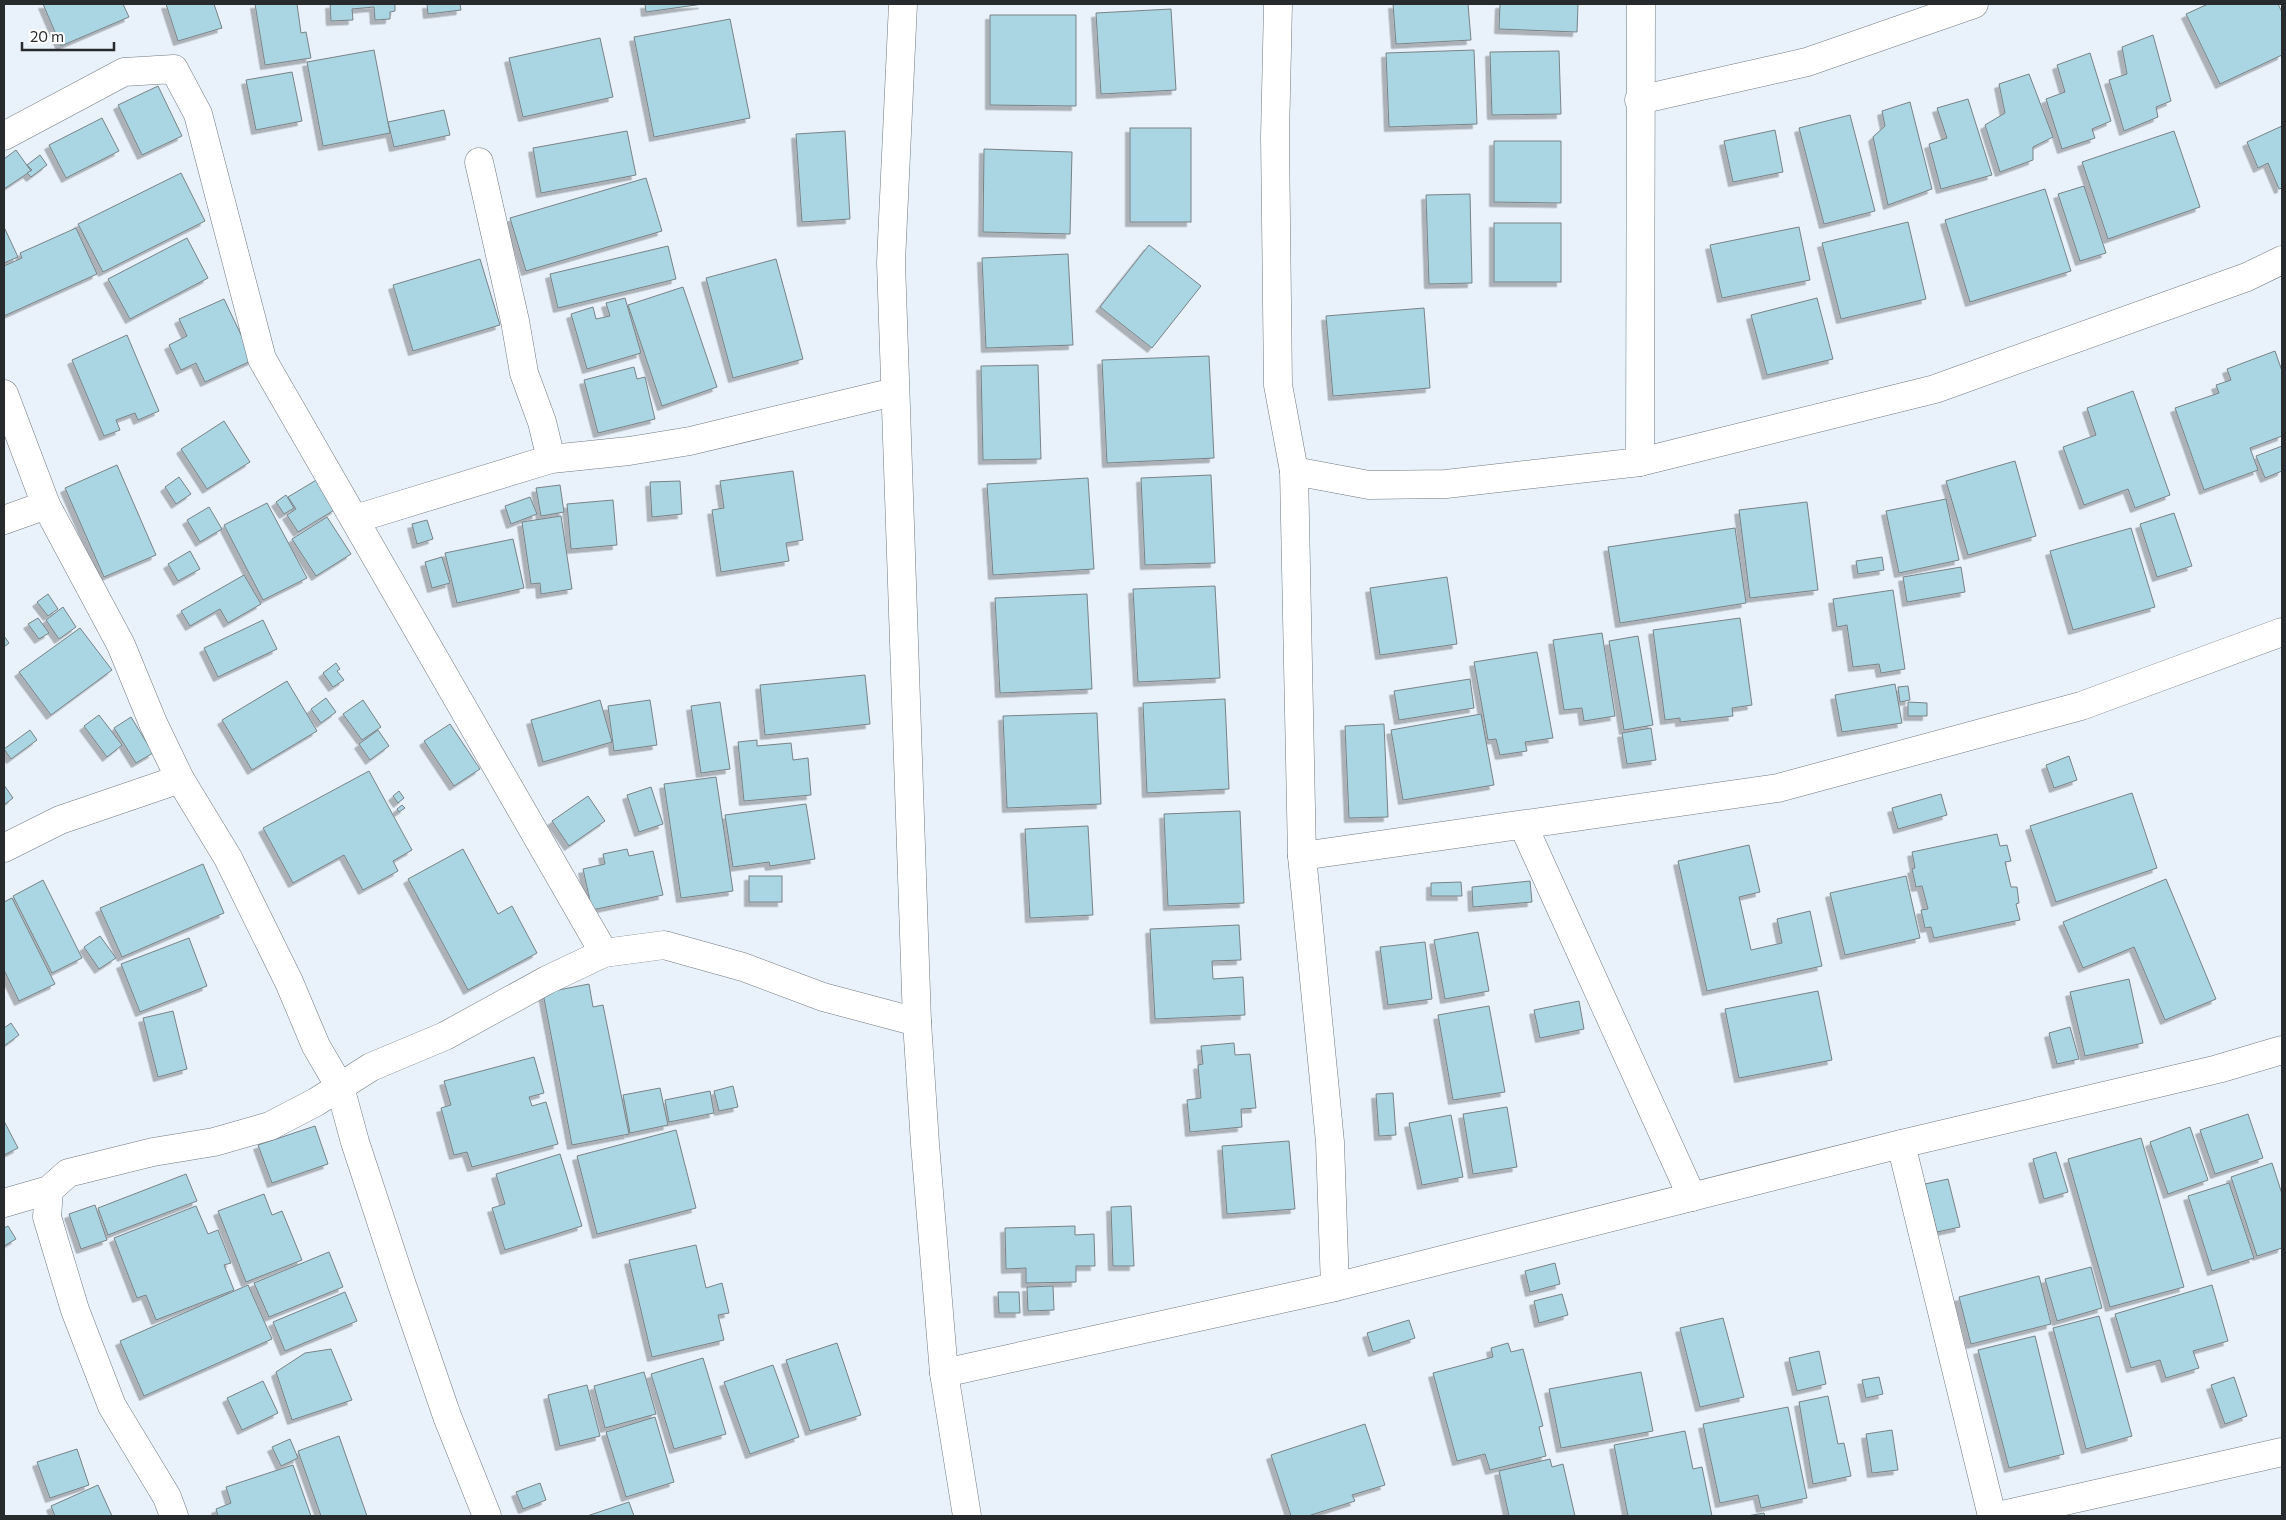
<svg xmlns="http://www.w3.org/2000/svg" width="2286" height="1520" font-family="Commissioner,sans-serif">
  <defs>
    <filter id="shadow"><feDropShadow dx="-4.5" dy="4.5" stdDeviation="0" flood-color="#0004"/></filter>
  </defs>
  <rect width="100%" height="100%" fill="#e9f1fa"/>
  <g fill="#aad5e2" stroke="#788387" filter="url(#shadow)">
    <polygon points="43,4 123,4 129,17 61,46"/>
    <polygon points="166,4 214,4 222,28 178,41"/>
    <polygon points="255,4 297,4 301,33 306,32 311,58 265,65"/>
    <polygon points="330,4 395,4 395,11 390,12 390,19 375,20 374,7 352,9 353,20 331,21"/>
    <polygon points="427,4 460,4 461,10 428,14"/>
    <polygon points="645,4 703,4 646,12"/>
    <polygon points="1393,4 1468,4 1471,40 1396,44"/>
    <polygon points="1500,4 1578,4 1577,32 1499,29"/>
    <polygon points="2208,4 2278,4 2282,12 2282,55 2220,84 2186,14"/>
    <polygon points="1171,9 1176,90 1101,94 1096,13"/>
    <polygon points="990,15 1076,15 1076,106 990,105"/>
    <polygon points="730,19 750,118 654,137 634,37"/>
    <polygon points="2153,35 2171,101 2156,107 2158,117 2124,131 2109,80 2127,74 2122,47"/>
    <polygon points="600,38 613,97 523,117 509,58"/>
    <polygon points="374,50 390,133 323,146 307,62"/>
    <polygon points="1474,50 1477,124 1389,127 1386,53"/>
    <polygon points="1559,51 1561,114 1492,115 1490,52"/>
    <polygon points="2090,53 2111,121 2092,129 2095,138 2062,149 2046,99 2065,92 2057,65"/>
    <polygon points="292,72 302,121 256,130 246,80"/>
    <polygon points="2029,74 2053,137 2033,147 2033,160 2000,172 1985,125 2005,113 1999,84"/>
    <polygon points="158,86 182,136 142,155 118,105"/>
    <polygon points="1968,99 1992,175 1941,189 1929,144 1947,138 1937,108"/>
    <polygon points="1910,102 1932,189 1888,205 1873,137 1885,126 1882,111"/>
    <polygon points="444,110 450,135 394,147 388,122"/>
    <polygon points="1850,115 1875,211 1824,224 1799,128"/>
    <polygon points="102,118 119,151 66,178 49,145"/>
    <polygon points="2282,126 2282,188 2279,189 2268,163 2258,168 2247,142"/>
    <rect x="1130" y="128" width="61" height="94"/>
    <polygon points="1775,130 1783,172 1733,182 1724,141"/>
    <polygon points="627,131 636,175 541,193 533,148"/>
    <polygon points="845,131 850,219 802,222 796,134"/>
    <polygon points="2174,131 2200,207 2108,239 2082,162"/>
    <polygon points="1494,141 1561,141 1561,203 1494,202"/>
    <polygon points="984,149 1072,152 1070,234 983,232"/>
    <polygon points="16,150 31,171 4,189 4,159"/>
    <polygon points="40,155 47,165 31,177 27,173 32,170 27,165"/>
    <polygon points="181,173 205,221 103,272 78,224"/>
    <polygon points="646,178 662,231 526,271 510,218"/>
    <polygon points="2084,186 2106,253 2080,261 2058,194"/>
    <polygon points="2045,189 2071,271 1970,302 1945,220"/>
    <polygon points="1470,194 1472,283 1429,284 1426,195"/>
    <polygon points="1908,222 1926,299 1841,319 1822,243"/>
    <rect x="1494" y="223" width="67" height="59"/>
    <polygon points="4,227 18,257 4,263"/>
    <polygon points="1799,227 1810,280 1722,298 1710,245"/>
    <polygon points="76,228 97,274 4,316 4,266 22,258 20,253"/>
    <polygon points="187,238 208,278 130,319 108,279"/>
    <polygon points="1149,245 1201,286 1152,348 1100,307"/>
    <polygon points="668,246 676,279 558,308 550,274"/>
    <polygon points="1068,254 1073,345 986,348 982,258"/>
    <polygon points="480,259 500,325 413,351 393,285"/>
    <polygon points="776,259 803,359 733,378 706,278"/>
    <polygon points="683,287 717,387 662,406 628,305"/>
    <polygon points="625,298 641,353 587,369 571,314 593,307 596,319 610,316 606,303"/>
    <polygon points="1817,298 1833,359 1767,375 1751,315"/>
    <polygon points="224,299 253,360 205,382 196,363 181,370 169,345 187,336 179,319"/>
    <polygon points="1424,308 1430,388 1333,396 1326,316"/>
    <polygon points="127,335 159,411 138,420 135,413 116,420 120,430 104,436 72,360"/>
    <polygon points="2275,351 2282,371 2282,436 2250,448 2258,470 2204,490 2175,408 2219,393 2216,385 2231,380 2227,369"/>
    <polygon points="1209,356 1214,458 1107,463 1102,360"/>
    <polygon points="1038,365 1041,459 983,460 981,366"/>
    <polygon points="634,367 637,379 645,377 655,419 598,433 584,380"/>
    <polygon points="2133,391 2170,495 2135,508 2128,489 2084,505 2063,447 2096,435 2087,408"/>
    <polygon points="224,421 250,462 207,489 181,449"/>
    <polygon points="2282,446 2282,471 2265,478 2256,456"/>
    <polygon points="2015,461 2036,536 1968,555 1946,481"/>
    <polygon points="117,465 156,555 104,577 65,488"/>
    <polygon points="793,471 803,540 786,543 789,561 721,572 712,510 724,508 720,481"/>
    <polygon points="1211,475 1215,563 1145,565 1141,478"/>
    <polygon points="179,477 191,494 176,504 165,487"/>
    <polygon points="1088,478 1094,569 993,575 987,484"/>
    <polygon points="318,479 336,509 298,532 287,515 296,509 288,497"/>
    <polygon points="680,481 682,514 652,517 650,482"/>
    <polygon points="560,485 564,512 541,516 536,488"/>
    <polygon points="286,495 294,508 284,514 276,502"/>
    <polygon points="530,497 537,514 511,524 505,506"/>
    <polygon points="1946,499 1959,560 1899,573 1886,511"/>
    <polygon points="613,500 617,545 571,549 567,504"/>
    <polygon points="1807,502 1818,590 1750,598 1739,510"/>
    <polygon points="267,503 307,578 263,600 224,525"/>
    <polygon points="209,507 222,529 200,542 187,520"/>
    <polygon points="2174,513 2192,566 2157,577 2140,524"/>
    <polygon points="561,516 572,589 541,594 540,583 531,584 522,522"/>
    <polygon points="327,517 351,554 316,576 292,539"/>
    <polygon points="427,520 433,539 417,544 412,524"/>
    <polygon points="1735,528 1746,603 1620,623 1608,547"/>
    <polygon points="2131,528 2155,607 2073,630 2050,551"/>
    <polygon points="513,539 524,588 457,603 445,553"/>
    <polygon points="190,551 200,569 178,581 168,564"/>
    <polygon points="442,557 450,583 432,588 425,562"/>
    <polygon points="1882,557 1884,570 1858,574 1856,561"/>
    <polygon points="1961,567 1965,592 1907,602 1903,577"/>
    <polygon points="244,575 261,604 228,623 220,609 190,626 181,611"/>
    <polygon points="1447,577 1457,644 1380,655 1370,588"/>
    <polygon points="1215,586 1220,678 1138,682 1133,589"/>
    <polygon points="1893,590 1905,669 1881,673 1879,664 1853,667 1847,625 1837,627 1833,599"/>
    <polygon points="48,594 58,609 48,616 37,602"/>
    <polygon points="1087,594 1092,689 1000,693 995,598"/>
    <polygon points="63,607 76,627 59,639 46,620"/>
    <polygon points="38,618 49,633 39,639 28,624"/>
    <polygon points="1740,618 1752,705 1732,708 1733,716 1680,722 1680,718 1665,720 1653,630"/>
    <polygon points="263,620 277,649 218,677 204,648"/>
    <polygon points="80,628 112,670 51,715 19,672"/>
    <polygon points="1602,633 1615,716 1584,721 1582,708 1564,710 1553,640"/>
    <polygon points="4,636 9,643 4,647"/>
    <polygon points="1638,636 1653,725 1624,730 1609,641"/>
    <polygon points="1537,652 1553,738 1525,742 1527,751 1500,755 1496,739 1488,740 1474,662"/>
    <polygon points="336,663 340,669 337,671 344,680 333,687 323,673"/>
    <polygon points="865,675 870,724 765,735 760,685"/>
    <polygon points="1470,679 1474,708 1399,720 1394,691"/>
    <polygon points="287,681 317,731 252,770 222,720"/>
    <polygon points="1895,684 1902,723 1842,732 1835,695"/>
    <polygon points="1908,686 1910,700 1900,702 1898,687"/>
    <polygon points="326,698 336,712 321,723 311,709"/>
    <polygon points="1225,699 1229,789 1147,793 1143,703"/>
    <polygon points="363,700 381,727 362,740 343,714"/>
    <polygon points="600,700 612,742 543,762 531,720"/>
    <polygon points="650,700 657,745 614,751 608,706"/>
    <polygon points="720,702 730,769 701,773 691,706"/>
    <polygon points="1908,702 1927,703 1927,716 1908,716"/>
    <polygon points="1097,713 1101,804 1007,808 1003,716"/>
    <polygon points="1481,714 1494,785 1403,800 1391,730"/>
    <polygon points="99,715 122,745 107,757 84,726"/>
    <polygon points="131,717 153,753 136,763 114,728"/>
    <polygon points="450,724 480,769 454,786 424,741"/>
    <polygon points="1384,724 1388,817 1349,818 1345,726"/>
    <polygon points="1651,728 1656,760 1627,764 1622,733"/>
    <polygon points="30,730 37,740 11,759 4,749"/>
    <polygon points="378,730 389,746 370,760 359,744"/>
    <polygon points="757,740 757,746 791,743 793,760 808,758 811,795 744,801 738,742"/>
    <polygon points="2069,756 2077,780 2054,788 2046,765"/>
    <polygon points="369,771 412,850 393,861 398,871 363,890 344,855 293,883 263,828"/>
    <polygon points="716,777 733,891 681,898 664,784"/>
    <polygon points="4,785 13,798 4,805"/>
    <polygon points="651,787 663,824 639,832 627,795"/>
    <polygon points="399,791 404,798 398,803 393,796"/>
    <polygon points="2132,793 2157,868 2056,902 2030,826"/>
    <polygon points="1941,794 1947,815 1898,829 1892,808"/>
    <polygon points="588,796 605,821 569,846 552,821"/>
    <polygon points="806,804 815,859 770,866 769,862 733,867 725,815"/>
    <polygon points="402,805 405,808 399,812 397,809"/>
    <polygon points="1240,811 1244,903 1168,906 1164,814"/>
    <polygon points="1088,826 1093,915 1030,918 1025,829"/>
    <polygon points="1997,834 2000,846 2007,845 2011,861 2005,862 2011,887 2017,887 2019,903 2016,904 2020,920 1934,938 1931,927 1925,928 1921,910 1928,909 1922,886 1916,887 1912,869 1915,868 1912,852"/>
    <polygon points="1749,845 1760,892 1739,897 1751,950 1782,943 1777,919 1810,911 1822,966 1707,991 1678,861"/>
    <polygon points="463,849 498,914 512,906 537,953 468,990 408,879"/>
    <polygon points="627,849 629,856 653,851 663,895 592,910 583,869 605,864 603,854"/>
    <polygon points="203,864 224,913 122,957 100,908"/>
    <rect x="749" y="876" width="33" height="26"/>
    <polygon points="1906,876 1920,938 1845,955 1830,893"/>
    <polygon points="2166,879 2216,999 2165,1020 2134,947 2083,968 2063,922"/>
    <polygon points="43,880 82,958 52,973 13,896"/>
    <polygon points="1530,881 1532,902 1473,907 1472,887"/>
    <polygon points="1461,882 1462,896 1431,896 1431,883"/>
    <polygon points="12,898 55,984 19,1001 4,970 4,902"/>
    <polygon points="1239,925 1241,960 1212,961 1213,979 1243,977 1245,1015 1155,1019 1150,929"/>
    <polygon points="1478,932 1489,991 1445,999 1434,940"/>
    <polygon points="100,936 116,958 99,969 84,947"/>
    <polygon points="189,938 207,986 140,1012 121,964"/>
    <polygon points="1425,942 1432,999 1388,1005 1380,947"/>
    <polygon points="2129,979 2143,1043 2085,1056 2070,992"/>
    <polygon points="589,984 593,1007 603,1005 629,1134 572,1145 543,993"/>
    <polygon points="1818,991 1832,1060 1739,1078 1725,1009"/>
    <polygon points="1579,1001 1584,1029 1540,1038 1534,1010"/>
    <polygon points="1489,1006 1505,1092 1453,1100 1438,1015"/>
    <polygon points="173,1011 187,1069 158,1077 143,1018"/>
    <polygon points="11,1023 19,1035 4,1046 4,1028"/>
    <polygon points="2070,1027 2079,1059 2057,1064 2049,1033"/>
    <polygon points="1234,1043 1235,1055 1250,1054 1256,1108 1241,1109 1242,1127 1190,1132 1187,1100 1201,1098 1198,1065 1203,1064 1201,1046"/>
    <polygon points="534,1057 544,1093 529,1097 532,1106 546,1102 558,1144 472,1167 467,1152 454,1155 441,1108 451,1105 444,1081"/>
    <polygon points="733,1086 738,1107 719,1111 714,1091"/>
    <polygon points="660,1088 668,1125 630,1133 623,1095"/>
    <polygon points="710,1091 714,1113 669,1122 665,1100"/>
    <polygon points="1393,1093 1396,1135 1379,1136 1376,1094"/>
    <polygon points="1507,1107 1517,1167 1473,1174 1463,1114"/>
    <polygon points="2248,1114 2263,1158 2215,1174 2200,1130"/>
    <polygon points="1451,1115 1463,1177 1422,1185 1409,1123"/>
    <polygon points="4,1121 18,1148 4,1155"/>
    <polygon points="315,1126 328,1164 272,1183 258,1145"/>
    <polygon points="2190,1127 2208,1180 2168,1194 2150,1142"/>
    <polygon points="676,1130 696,1208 597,1234 577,1156"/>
    <polygon points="2141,1138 2184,1287 2110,1307 2068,1159"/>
    <polygon points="1289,1141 1295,1209 1227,1214 1222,1146"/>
    <polygon points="2056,1152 2068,1192 2044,1199 2033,1159"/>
    <polygon points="560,1154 582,1226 505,1250 492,1208 505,1204 496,1174"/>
    <polygon points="2272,1163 2282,1194 2282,1248 2257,1256 2231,1177"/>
    <polygon points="186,1174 197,1201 108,1235 98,1208"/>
    <polygon points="1948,1179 1960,1227 1937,1232 1925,1184"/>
    <polygon points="2229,1183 2254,1258 2212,1271 2188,1196"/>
    <polygon points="264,1194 272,1215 282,1211 302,1260 246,1282 218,1211"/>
    <polygon points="95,1205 107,1240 81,1249 69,1214"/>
    <polygon points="196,1206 208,1234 218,1230 231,1263 224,1265 234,1290 156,1320 146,1295 137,1298 114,1238"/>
    <polygon points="1131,1206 1134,1266 1113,1266 1111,1207"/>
    <polygon points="8,1226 16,1239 4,1246 4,1228"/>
    <polygon points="1075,1226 1075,1235 1094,1234 1095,1266 1076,1266 1076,1282 1026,1283 1026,1268 1006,1269 1005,1228"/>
    <polygon points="696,1245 706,1288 722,1283 729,1313 718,1315 724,1340 652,1357 629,1260"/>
    <polygon points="329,1252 343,1287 269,1317 254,1283"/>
    <polygon points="1555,1263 1560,1284 1530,1292 1525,1271"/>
    <polygon points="2091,1267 2102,1308 2057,1321 2045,1279"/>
    <polygon points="2039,1276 2051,1324 1971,1344 1959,1297"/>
    <polygon points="248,1285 272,1339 144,1396 120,1341"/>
    <polygon points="2212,1285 2228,1341 2193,1351 2199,1368 2166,1378 2160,1360 2131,1368 2115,1314"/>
    <polygon points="1053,1286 1054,1310 1028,1311 1027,1287"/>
    <polygon points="345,1292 357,1321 285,1351 273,1322"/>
    <polygon points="998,1292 1019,1292 1020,1313 999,1313"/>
    <polygon points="1562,1294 1568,1315 1539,1323 1534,1301"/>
    <polygon points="2099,1316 2132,1436 2086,1449 2053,1328"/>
    <polygon points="1723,1318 1744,1397 1700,1407 1680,1328"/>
    <polygon points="1409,1320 1415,1338 1373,1352 1367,1333"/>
    <polygon points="2035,1336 2064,1454 2009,1468 1978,1350"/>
    <polygon points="837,1343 861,1415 810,1431 786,1360"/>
    <polygon points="1508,1343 1511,1352 1523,1349 1543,1426 1539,1427 1546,1456 1490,1470 1485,1454 1457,1461 1433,1373 1493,1357 1491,1348"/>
    <polygon points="331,1349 352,1400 292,1420 276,1372 305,1353"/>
    <polygon points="1819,1351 1826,1384 1797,1391 1789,1358"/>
    <polygon points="703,1358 726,1434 674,1449 651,1374"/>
    <polygon points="773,1365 799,1437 750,1454 724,1382"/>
    <polygon points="644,1372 656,1414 605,1428 594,1386"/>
    <polygon points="1641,1372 1653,1431 1561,1448 1549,1389"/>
    <polygon points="1879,1377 1883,1394 1866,1398 1862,1380"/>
    <polygon points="2234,1377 2247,1416 2225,1424 2211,1385"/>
    <polygon points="263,1381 278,1413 242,1430 227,1398"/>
    <polygon points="587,1385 600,1436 560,1446 548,1395"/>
    <polygon points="1828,1396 1838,1444 1844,1443 1851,1476 1813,1484 1799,1402"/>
    <polygon points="1788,1407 1807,1498 1761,1508 1758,1495 1720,1503 1703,1424"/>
    <polygon points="655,1417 674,1482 626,1497 606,1432"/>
    <polygon points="1365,1424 1385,1485 1352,1495 1355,1501 1308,1516 1291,1516 1271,1455"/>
    <polygon points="1892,1430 1898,1470 1872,1473 1866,1434"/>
    <polygon points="1685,1431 1693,1469 1702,1467 1712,1516 1628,1516 1614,1445"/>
    <polygon points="339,1436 367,1516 321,1516 298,1451"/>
    <polygon points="290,1439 298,1458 281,1466 272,1447"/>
    <polygon points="77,1449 89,1485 50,1498 37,1462"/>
    <polygon points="1550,1459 1552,1467 1563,1464 1575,1516 1509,1516 1499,1471"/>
    <polygon points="293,1465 311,1516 218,1516 216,1509 231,1503 226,1487"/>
    <polygon points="540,1483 546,1500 523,1509 516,1492"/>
    <polygon points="98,1485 112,1516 55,1516 51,1506"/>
    <polygon points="629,1502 634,1516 587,1516"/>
    <polygon points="1764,1513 1765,1516 1747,1516"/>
  </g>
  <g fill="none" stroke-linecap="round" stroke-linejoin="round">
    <g stroke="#717980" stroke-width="29">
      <g id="street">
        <polyline points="903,4 891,262 917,1022 925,1144 944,1373 967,1516"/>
        <polyline points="1278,4 1275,137 1278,385 1294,471 1302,856 1330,1142 1335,1287"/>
        <polyline points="1639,100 1807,62 1974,4"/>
        <polyline points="4,136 124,72 174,69 198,114 262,359 604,953"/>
        <polyline points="479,162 515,321 524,373 542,422 551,459"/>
        <polyline points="4,394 46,505 121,645 153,723 180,779 228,858 289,982 316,1046 340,1087 355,1142 402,1285 447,1416 487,1516"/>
        <polyline points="1640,462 1641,4"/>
        <polyline points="1294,471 1369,485 1446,484 1640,462 1935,389 2247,277 2282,260"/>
        <polyline points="355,519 551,459 629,451 690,441 894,392"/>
        <polyline points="4,520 46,505"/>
        <polyline points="1523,825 1692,1197"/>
        <polyline points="4,848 60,820 180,779"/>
        <polyline points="1302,856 1778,788 2081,706 2282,632"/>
        <polyline points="1901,1144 1992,1516"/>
        <polyline points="49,1190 47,1217 75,1310 112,1406 167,1497 174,1516"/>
        <polyline points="4,1203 49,1190 68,1173 153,1152 214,1142 270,1126 316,1102 371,1067 445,1036 547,980 604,953 664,945 743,967 823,997 917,1022"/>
        <polyline points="944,1373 1335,1287 1901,1144 2218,1069 2282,1050"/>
        <polyline points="1998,1516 2282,1452"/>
      </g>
    </g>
    <use href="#street" stroke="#fff" stroke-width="28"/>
  </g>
  <rect width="2286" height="1520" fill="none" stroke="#282b2e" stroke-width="10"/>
  <path d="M22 42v8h92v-8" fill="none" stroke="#282b2e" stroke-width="2.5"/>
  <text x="30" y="42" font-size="15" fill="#282b2e" stroke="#ffffff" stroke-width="4" paint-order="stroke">20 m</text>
</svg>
